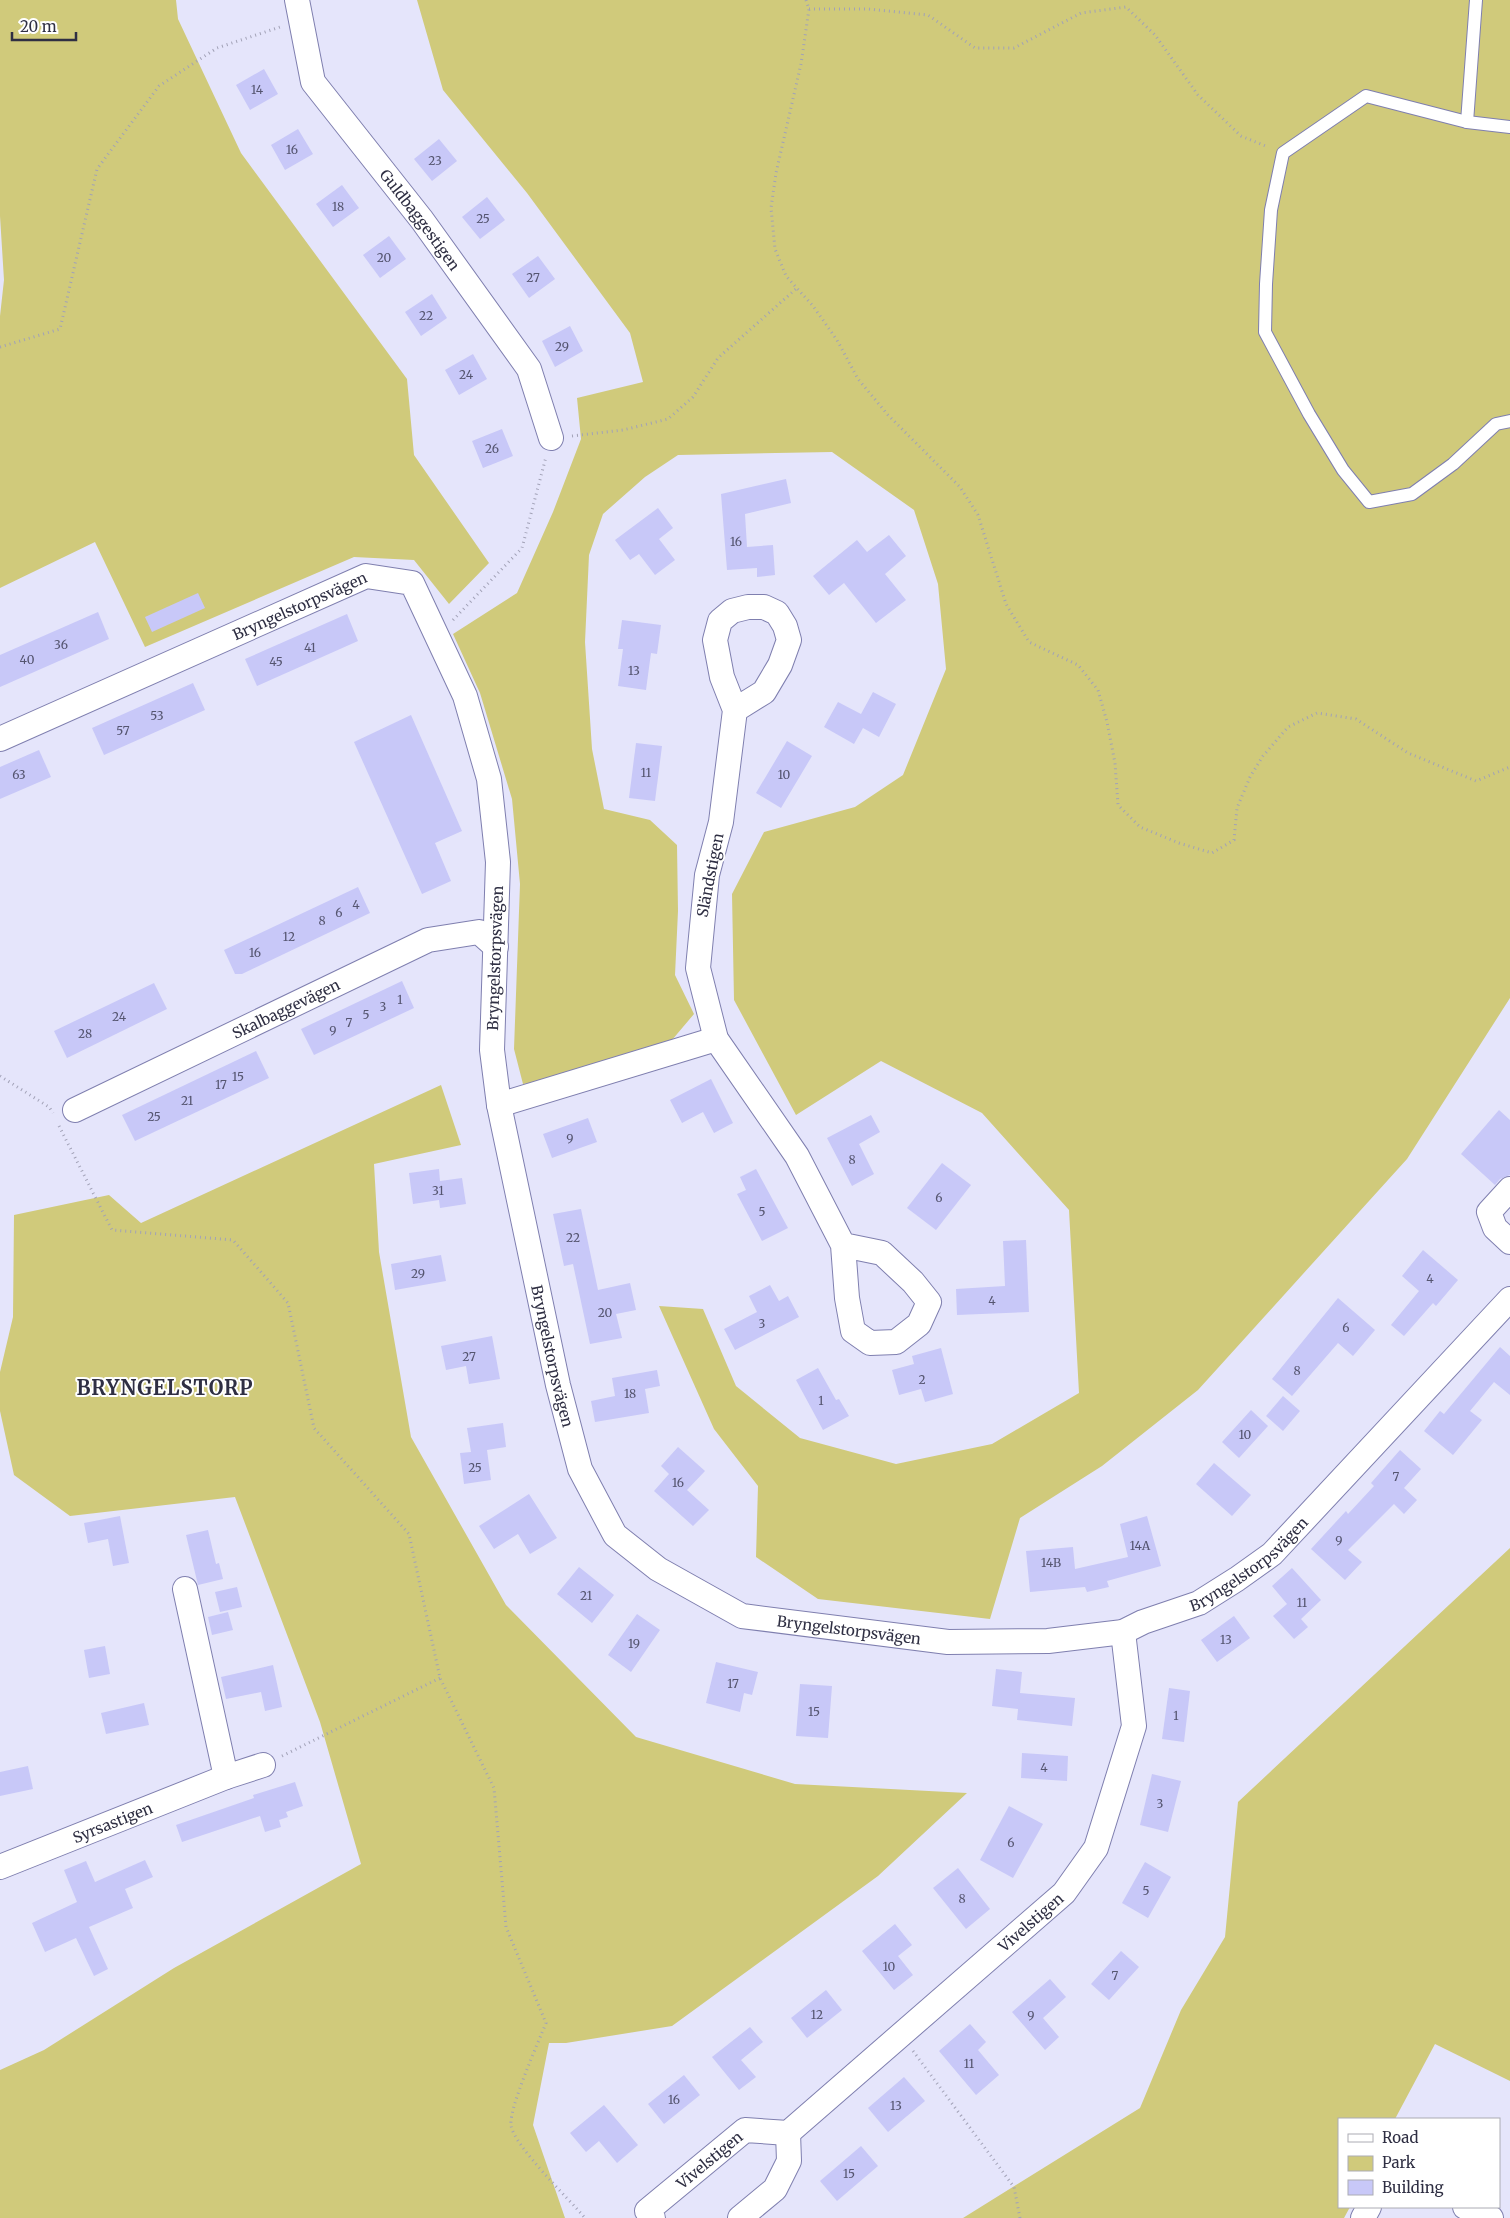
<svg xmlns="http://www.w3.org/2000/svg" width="1510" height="2218" font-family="Merriweather,serif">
  <rect width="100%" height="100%" fill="#e5e5fb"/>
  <g fill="#d0ca7b">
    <polygon points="0,0 176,0 178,19 241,153 407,379 414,455 489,563 449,604 414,560 354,557 145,647 95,542 0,588 0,316 4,280 0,216"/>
    <polygon points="417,0 1510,0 1510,998 1407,1159 1198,1390 1102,1466 1020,1518 990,1619 818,1599 756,1557 758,1486 714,1429 659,1306 703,1309 736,1386 800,1438 896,1464 992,1444 1079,1393 1069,1210 982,1113 881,1061 796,1115 734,1000 732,894 764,832 855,807 903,775 946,669 938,584 914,510 832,452 678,455 645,477 603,514 589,555 585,642 592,749 604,809 650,820 677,845 678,911 675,975 694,1014 672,1040 563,1079 523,1084 514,1049 520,884 512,799 480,693 453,634 517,593 553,512 581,439 577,398 643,382 630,333 527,193 443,90"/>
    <polygon points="441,1085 461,1145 374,1164 379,1252 411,1437 506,1605 636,1737 795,1784 967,1793 878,1876 672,2026 566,2043 549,2043 533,2125 565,2218 0,2218 0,2070 44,2050 174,1968 361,1864 320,1722 235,1497 70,1516 14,1475 0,1411 0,1372 13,1317 14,1215 109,1195 141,1223"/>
    <polygon points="1510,1548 1510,2081 1435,2044 1395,2119 1339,2119 1339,2207 1350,2207 1344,2218 963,2218 1140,2108 1181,2010 1225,1937 1238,1802"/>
  </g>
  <g fill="#c8c8f8">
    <polygon points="264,69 278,94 250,110 236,85"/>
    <polygon points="298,129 313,154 285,170 271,145"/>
    <polygon points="439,139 457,161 432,181 414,159"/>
    <polygon points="342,185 359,208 333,227 316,204"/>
    <polygon points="487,197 505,220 480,239 462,217"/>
    <polygon points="389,236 406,259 380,278 363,255"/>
    <polygon points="538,256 555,279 529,298 512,274"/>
    <polygon points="432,294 447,318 421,336 405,312"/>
    <polygon points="570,326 583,351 555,367 542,341"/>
    <polygon points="473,354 487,379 459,395 445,370"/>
    <polygon points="502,429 513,456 483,468 472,441"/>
    <polygon points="786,479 791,503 745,514 747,547 773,545 775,575 757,577 757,568 727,570 721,494"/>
    <polygon points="658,508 673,528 659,539 675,560 655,575 639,554 630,560 615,540"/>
    <polygon points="889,535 906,556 885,574 906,600 876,623 844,583 829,595 813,576 857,540 867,552"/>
    <polygon points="198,593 205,608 152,632 145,617"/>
    <polygon points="98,612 109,639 0,687 0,655"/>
    <polygon points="347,614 358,641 257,686 245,659"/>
    <polygon points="622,620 661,625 657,654 651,653 646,690 618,686 623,649 618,649"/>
    <polygon points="193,683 205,710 104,755 92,728"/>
    <polygon points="873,692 896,704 879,737 863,728 854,744 824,727 838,702 861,714"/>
    <polygon points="411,715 462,831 435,843 451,881 422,894 354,742"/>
    <polygon points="787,741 812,756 781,808 756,793"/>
    <polygon points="636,743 662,746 655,801 629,798"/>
    <polygon points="39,750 51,777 0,799 0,767"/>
    <polygon points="358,887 370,913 242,974 235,974 224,950"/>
    <polygon points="402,981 414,1008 314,1055 301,1029"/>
    <polygon points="154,983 167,1009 67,1058 54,1031"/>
    <polygon points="256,1051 269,1078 135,1141 122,1115"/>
    <polygon points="711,1079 733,1123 714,1133 703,1112 682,1123 670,1100"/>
    <polygon points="1499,1110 1510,1120 1510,1175 1500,1179 1495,1185 1461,1154"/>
    <polygon points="871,1115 880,1132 859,1144 874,1174 852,1186 827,1138"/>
    <polygon points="588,1118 597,1142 552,1158 543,1134"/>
    <polygon points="942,1163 971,1185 936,1230 907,1208"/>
    <polygon points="439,1169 440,1181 462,1178 466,1204 440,1208 439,1200 413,1204 409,1173"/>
    <polygon points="756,1169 788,1228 762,1241 737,1194 746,1190 740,1177"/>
    <polygon points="581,1209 598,1290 630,1283 636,1310 616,1314 622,1338 590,1344 573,1264 564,1266 553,1214"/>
    <polygon points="1026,1240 1029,1312 957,1315 956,1289 1005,1286 1003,1241"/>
    <polygon points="1423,1250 1458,1280 1436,1306 1433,1303 1404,1336 1391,1325 1419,1291 1402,1276"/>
    <polygon points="441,1255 446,1281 395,1290 391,1264"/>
    <polygon points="770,1285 779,1301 788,1296 799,1317 735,1350 724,1329 757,1312 749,1296"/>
    <polygon points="1338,1298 1375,1330 1353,1356 1338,1343 1292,1396 1272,1379"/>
    <polygon points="492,1336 500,1379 469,1384 466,1366 446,1370 441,1346"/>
    <polygon points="1500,1347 1510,1356 1510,1395 1494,1382 1470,1411 1482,1420 1453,1455 1424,1431 1440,1411 1444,1414"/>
    <polygon points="941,1348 953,1394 925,1402 921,1389 899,1395 892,1370 914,1364 912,1356"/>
    <polygon points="818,1368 836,1400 839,1399 849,1416 823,1430 796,1380"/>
    <polygon points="657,1370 660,1386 645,1389 649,1413 595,1422 591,1401 615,1396 612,1378"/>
    <polygon points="1283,1396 1300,1411 1283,1431 1266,1416"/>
    <polygon points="1251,1410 1268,1426 1239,1458 1222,1442"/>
    <polygon points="503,1423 506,1447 487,1450 491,1480 464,1484 460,1453 471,1452 467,1428"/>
    <polygon points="678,1447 705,1471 687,1490 709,1510 693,1526 654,1491 669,1474 661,1466"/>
    <polygon points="1400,1450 1421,1469 1404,1488 1417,1500 1404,1514 1394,1504 1348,1550 1362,1562 1345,1580 1311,1549 1346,1511 1348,1514 1374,1486 1371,1483"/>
    <polygon points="1214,1463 1251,1495 1232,1516 1196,1484"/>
    <polygon points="529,1494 557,1538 530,1554 518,1534 494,1549 479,1526"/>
    <polygon points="120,1516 129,1563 113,1566 108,1539 88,1543 84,1523"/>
    <polygon points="1147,1516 1161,1566 1107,1581 1109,1587 1087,1592 1085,1587 1030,1592 1026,1551 1073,1547 1075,1569 1128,1557 1120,1524"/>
    <polygon points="208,1530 216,1564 219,1563 223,1579 198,1585 186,1535"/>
    <polygon points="579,1567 614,1595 592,1623 557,1594"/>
    <polygon points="1292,1568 1321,1600 1301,1619 1308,1627 1294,1639 1273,1616 1287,1604 1272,1586"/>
    <polygon points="237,1587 242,1607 220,1612 215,1592"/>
    <polygon points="228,1612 233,1630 212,1635 208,1617"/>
    <polygon points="637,1614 660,1630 631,1672 608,1655"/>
    <polygon points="1234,1616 1250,1638 1217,1662 1201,1640"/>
    <polygon points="105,1646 110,1674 89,1678 84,1650"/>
    <polygon points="716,1662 758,1672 752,1695 744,1693 740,1712 706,1703"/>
    <polygon points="273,1665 282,1707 265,1711 261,1692 226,1699 221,1677"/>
    <polygon points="996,1669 1022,1672 1020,1693 1075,1698 1072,1726 1017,1720 1018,1709 992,1706"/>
    <polygon points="800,1684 832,1686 828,1738 796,1736"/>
    <polygon points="1169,1688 1190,1691 1184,1742 1162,1739"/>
    <polygon points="144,1703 149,1725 106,1734 101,1713"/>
    <polygon points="1022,1753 1068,1756 1067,1781 1021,1778"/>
    <polygon points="28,1766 33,1789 0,1796 0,1772"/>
    <polygon points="1152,1774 1181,1781 1168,1832 1140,1825"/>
    <polygon points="295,1782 303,1806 286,1812 288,1817 279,1820 281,1827 265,1832 260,1816 182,1842 176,1825 254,1798 253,1795"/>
    <polygon points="1009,1806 1043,1824 1013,1878 980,1860"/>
    <polygon points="145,1860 153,1877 125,1889 133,1908 89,1927 108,1969 94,1976 76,1938 45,1952 32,1923 77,1902 64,1870 86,1861 95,1882"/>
    <polygon points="1145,1862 1171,1877 1148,1918 1122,1903"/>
    <polygon points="958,1868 990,1909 966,1929 933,1888"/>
    <polygon points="895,1924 912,1945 898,1956 913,1975 894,1990 862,1951"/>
    <polygon points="1121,1951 1139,1967 1109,2000 1091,1984"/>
    <polygon points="1050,1979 1066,1997 1043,2018 1059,2037 1045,2050 1012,2012"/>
    <polygon points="826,1990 842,2010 807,2038 791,2018"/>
    <polygon points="970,2024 986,2042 978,2050 999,2075 976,2095 939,2051"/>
    <polygon points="750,2027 763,2042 741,2060 756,2077 739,2090 712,2057"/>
    <polygon points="684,2075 700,2095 664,2124 648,2104"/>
    <polygon points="904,2077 925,2101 888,2132 868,2108"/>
    <polygon points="604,2105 638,2145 617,2163 599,2141 586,2152 570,2133"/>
    <polygon points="861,2146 878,2166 837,2201 820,2181"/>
  </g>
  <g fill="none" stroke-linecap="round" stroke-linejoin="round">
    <g stroke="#7f7faf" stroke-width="14">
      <g id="service">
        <polyline points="1467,122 1476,0"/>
        <polyline points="1510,127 1467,122 1366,96 1283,153 1271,210 1266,284 1265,332 1309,414 1343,470 1369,502 1412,494 1453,464 1496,424 1510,421"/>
      </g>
    </g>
    <g stroke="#7f7faf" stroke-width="26">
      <g id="minor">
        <path id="s1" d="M297,0L313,82L422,220L529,369L551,438"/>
        <polyline points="735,710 764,692 780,665 789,640 785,626 777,613 764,607 748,607 732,611 720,621 715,640 722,677 735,710 721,822 707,875 698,968 716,1039 797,1156 843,1245 847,1298 853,1331 870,1343 896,1342 919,1324 929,1302 913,1282 882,1253 843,1245"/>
        <path id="s2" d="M0,739L366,576L412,583L465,696L489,779L498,862L492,1050L499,1105L558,1385L580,1469L615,1535L658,1569L742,1616L948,1642L1048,1641L1123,1632L1143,1622L1199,1603L1237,1579L1272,1554L1510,1299"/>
        <polyline points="499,1105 716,1039"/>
        <path id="s3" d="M75,1110L428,940L479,932L496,947"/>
        <polyline points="1510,1189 1489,1212 1495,1228 1510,1242"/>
        <polyline points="185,1589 226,1777"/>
        <path id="s4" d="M0,1867L226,1777L263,1765"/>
        <polyline points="1465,2207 1491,2218"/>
        <path id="s5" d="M653,2218L647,2211L745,2130L788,2133L1064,1893L1096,1848L1134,1726L1123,1632"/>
        <polyline points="740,2218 775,2189 789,2161 788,2133"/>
        <polyline points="1363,2218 1369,2207"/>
      </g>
    </g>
    <g stroke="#a2a2b7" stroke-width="3" stroke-dasharray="1 4" stroke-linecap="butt">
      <polyline points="806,0 809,9 801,64 776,173 771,208 775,249 786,276 813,306 837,340 858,379 888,415 960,487 978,515 1006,604 1029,642 1078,665 1098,690 1107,722 1115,763 1118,805 1140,827 1179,843 1212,853 1234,840 1237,808 1250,777 1263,756 1288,727 1317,713 1356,719 1408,753 1476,781 1510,767"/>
      <polyline points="809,9 868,9 928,15 975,48 1014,48 1081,13 1126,7 1155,35 1198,95 1241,136 1268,147"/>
      <polyline points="0,347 60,329 97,169 159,86 217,48 280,27"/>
      <polyline points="572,436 623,430 668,419 693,397 718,358 797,288"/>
      <polyline points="453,620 522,548 546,457"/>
      <polyline points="0,1076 49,1107 53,1113"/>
      <path d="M59,1126L112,1230L233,1240L288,1303L314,1428L409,1534L440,1678L494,1788L506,1927L546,2023C538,2043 509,2108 511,2125C513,2145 570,2200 585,2218"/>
      <polyline points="282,1756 440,1678"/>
      <polyline points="913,2051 1014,2187 1020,2218"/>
    </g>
    <use href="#service" stroke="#fff" stroke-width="12"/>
    <use href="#minor" stroke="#fff" stroke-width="24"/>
  </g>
  <g text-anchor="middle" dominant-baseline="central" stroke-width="4" stroke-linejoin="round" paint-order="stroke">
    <g font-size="12" fill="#555570">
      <text x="257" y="89">14</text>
      <text x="292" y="149">16</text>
      <text x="435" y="160">23</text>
      <text x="338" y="206">18</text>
      <text x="483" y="218">25</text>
      <text x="384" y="257">20</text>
      <text x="533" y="277">27</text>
      <text x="426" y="315">22</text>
      <text x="562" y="346">29</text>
      <text x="466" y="374">24</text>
      <text x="492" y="448">26</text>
      <text x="736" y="541">16</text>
      <text x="61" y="644">36</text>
      <text x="310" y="647">41</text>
      <text x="27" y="659">40</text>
      <text x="276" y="661">45</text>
      <text x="634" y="670">13</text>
      <text x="157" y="715">53</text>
      <text x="123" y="730">57</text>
      <text x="646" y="772">11</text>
      <text x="19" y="774">63</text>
      <text x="784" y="774">10</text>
      <text x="356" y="904">4</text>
      <text x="339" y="912">6</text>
      <text x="322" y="920">8</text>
      <text x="289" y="936">12</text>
      <text x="255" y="952">16</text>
      <text x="400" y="999">1</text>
      <text x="383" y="1006">3</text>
      <text x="366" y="1014">5</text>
      <text x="119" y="1016">24</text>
      <text x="349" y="1022">7</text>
      <text x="333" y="1030">9</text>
      <text x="85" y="1033">28</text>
      <text x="238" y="1076">15</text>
      <text x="221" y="1084">17</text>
      <text x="187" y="1100">21</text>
      <text x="154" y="1116">25</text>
      <text x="570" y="1138">9</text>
      <text x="852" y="1159">8</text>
      <text x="438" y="1190">31</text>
      <text x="939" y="1197">6</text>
      <text x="762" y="1211">5</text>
      <text x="573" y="1237">22</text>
      <text x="418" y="1273">29</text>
      <text x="1430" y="1278">4</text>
      <text x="992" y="1300">4</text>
      <text x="605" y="1312">20</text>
      <text x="762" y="1323">3</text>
      <text x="1346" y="1327">6</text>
      <text x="469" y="1356">27</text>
      <text x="1297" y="1370">8</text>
      <text x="922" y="1379">2</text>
      <text x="630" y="1393">18</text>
      <text x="821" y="1400">1</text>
      <text x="1245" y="1434">10</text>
      <text x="475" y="1467">25</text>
      <text x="1396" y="1476">7</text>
      <text x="678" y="1482">16</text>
      <text x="1339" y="1540">9</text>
      <text x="1140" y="1545">14A</text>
      <text x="1051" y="1562">14B</text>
      <text x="586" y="1595">21</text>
      <text x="1302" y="1602">11</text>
      <text x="1226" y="1639">13</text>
      <text x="634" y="1643">19</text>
      <text x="733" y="1683">17</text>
      <text x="814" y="1711">15</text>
      <text x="1176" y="1715">1</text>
      <text x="1044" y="1767">4</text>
      <text x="1160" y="1803">3</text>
      <text x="1011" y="1842">6</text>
      <text x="1146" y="1890">5</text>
      <text x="962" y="1898">8</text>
      <text x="889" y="1966">10</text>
      <text x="1115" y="1975">7</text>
      <text x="817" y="2014">12</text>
      <text x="1031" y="2015">9</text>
      <text x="969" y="2063">11</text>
      <text x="674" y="2099">16</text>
      <text x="896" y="2105">13</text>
      <text x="849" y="2173">15</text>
    </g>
    <g font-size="15" fill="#2f2f43" stroke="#fff">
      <text stroke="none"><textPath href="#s1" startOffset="258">Guldbaggestigen</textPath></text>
      <text stroke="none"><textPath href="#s2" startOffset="328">Bryngelstorpsvägen</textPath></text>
      <text transform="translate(710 875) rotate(-79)">Sländstigen</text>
      <text transform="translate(495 958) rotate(-88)">Bryngelstorpsvägen</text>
      <text stroke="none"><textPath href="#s3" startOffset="234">Skalbaggevägen</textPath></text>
      <text stroke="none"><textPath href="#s2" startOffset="1242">Bryngelstorpsvägen</textPath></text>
      <text stroke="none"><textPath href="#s2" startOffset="2112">Bryngelstorpsvägen</textPath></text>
      <text stroke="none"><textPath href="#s2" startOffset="1692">Bryngelstorpsvägen</textPath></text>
      <text stroke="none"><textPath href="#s4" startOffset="121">Syrsastigen</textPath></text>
      <text stroke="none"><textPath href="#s5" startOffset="501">Vivelstigen</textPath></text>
      <text stroke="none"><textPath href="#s5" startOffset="90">Vivelstigen</textPath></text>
    </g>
    <g font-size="20" font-weight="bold" letter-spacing="1" fill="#2f2f43" stroke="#fff">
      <text x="165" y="1387">BRYNGELSTORP</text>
    </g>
  </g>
  <rect x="1338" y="2118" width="162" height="90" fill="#ffffff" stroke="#acacb4"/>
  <rect x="1348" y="2134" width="25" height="8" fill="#ffffff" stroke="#acacb4"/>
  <text x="1382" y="2143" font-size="15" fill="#2f2f43">Road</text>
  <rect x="1348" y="2156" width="25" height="15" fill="#d0ca7b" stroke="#acacb4"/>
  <text x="1382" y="2168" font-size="15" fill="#2f2f43">Park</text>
  <rect x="1348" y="2180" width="25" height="15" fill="#c8c8f8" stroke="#acacb4"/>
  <text x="1382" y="2193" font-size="15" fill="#2f2f43">Building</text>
  <path d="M12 32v8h64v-8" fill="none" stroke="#2f2f43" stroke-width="2.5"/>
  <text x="20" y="32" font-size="15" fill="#2f2f43" stroke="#ffffff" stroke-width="4" paint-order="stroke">20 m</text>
</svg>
